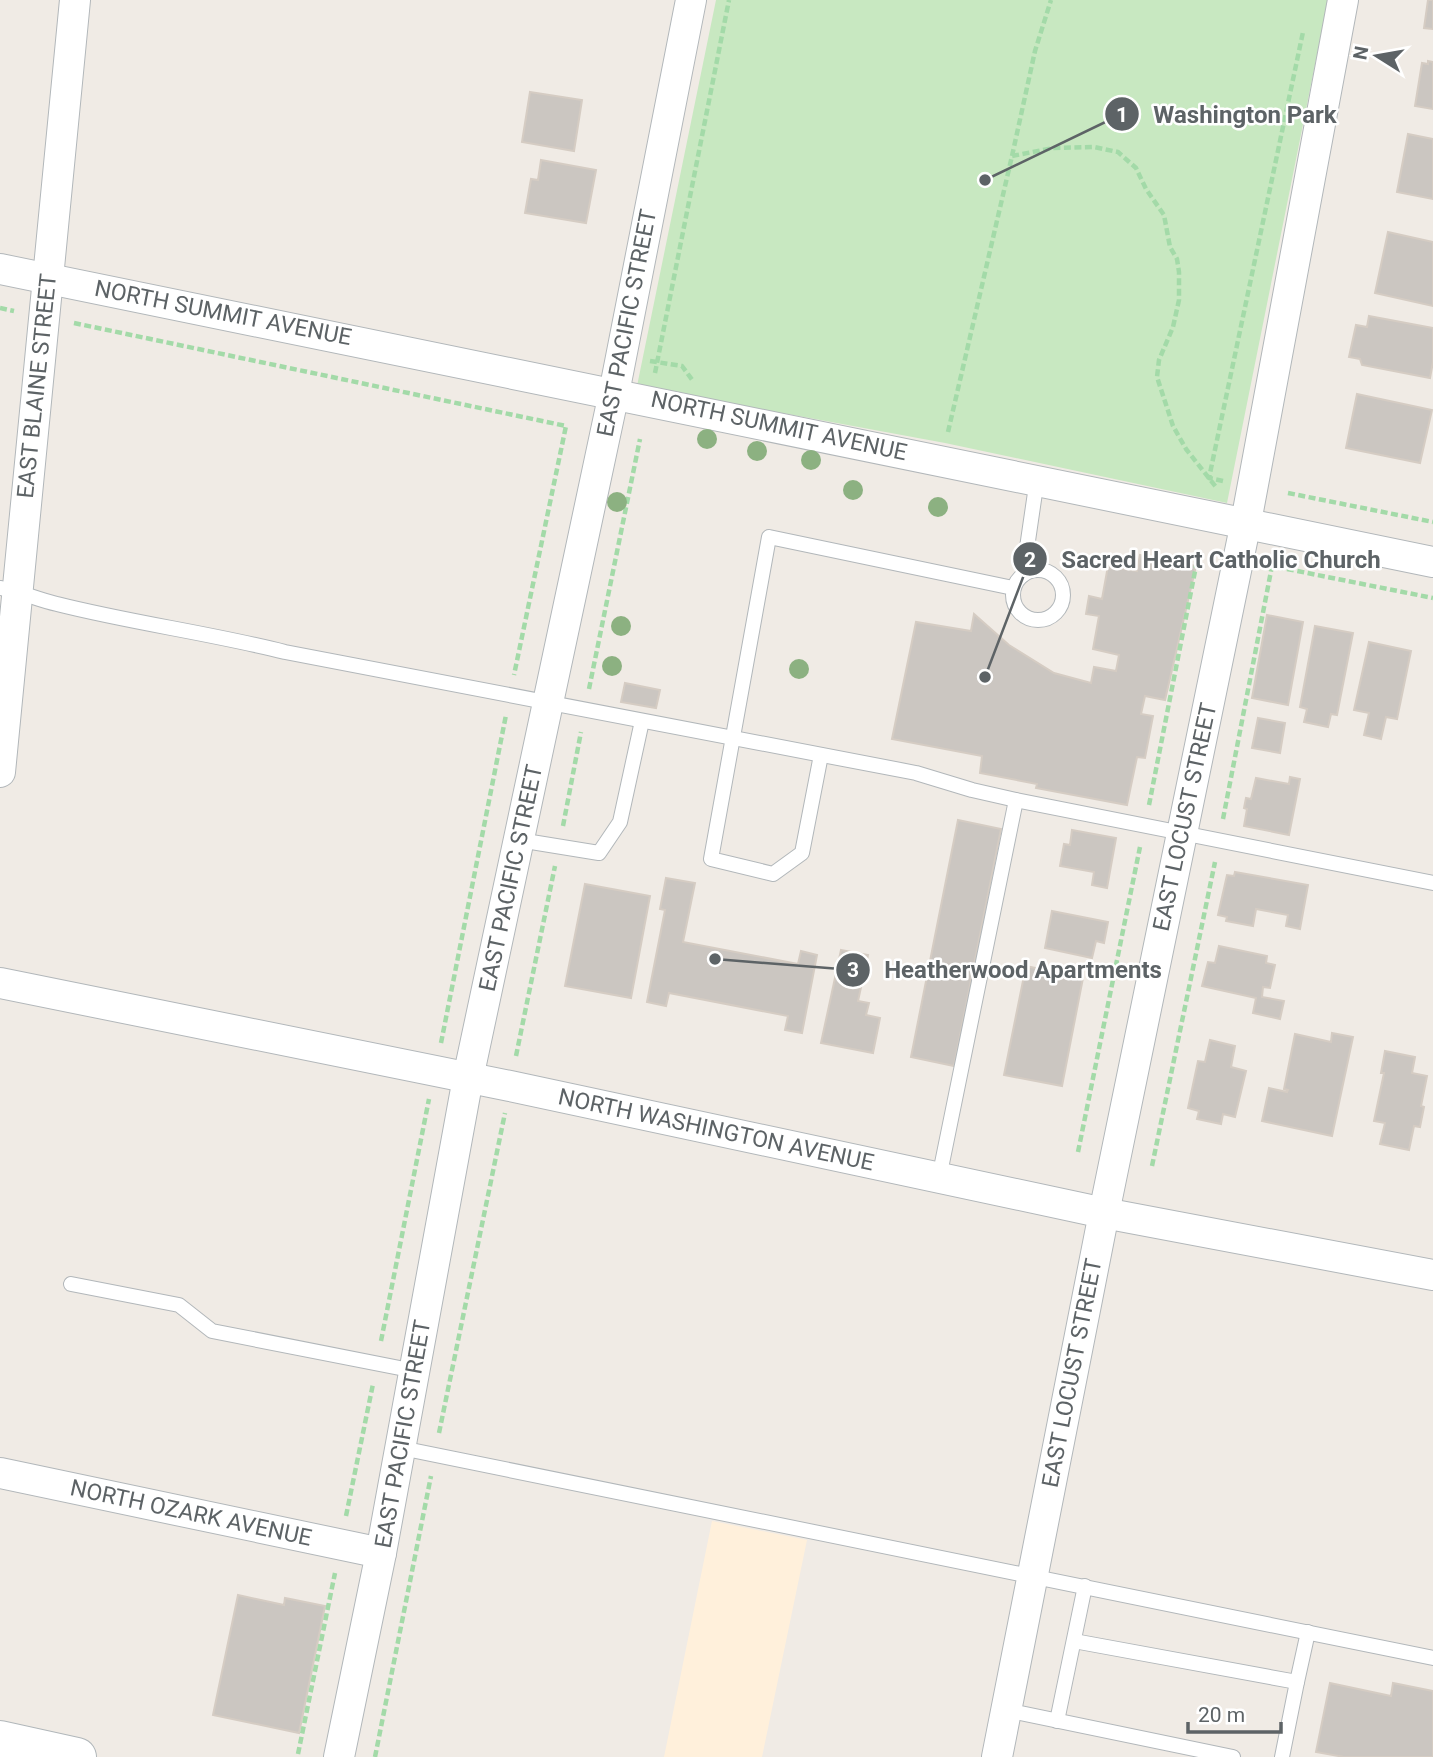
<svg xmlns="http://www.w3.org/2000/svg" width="1433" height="1757" font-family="Roboto,sans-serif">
  <rect width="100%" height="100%" fill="#f0ebe5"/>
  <polygon fill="#fff0db" points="712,1521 807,1540 762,1757 664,1757"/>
  <polygon fill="#c8e8c1" points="716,0 1328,0 1227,503 945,443 637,386"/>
  <g fill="#cbc6c1" stroke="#d5ccc3" stroke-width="2">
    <polygon points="1428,0 1433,0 1433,29 1424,28"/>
    <polygon points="1428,61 1433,62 1433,109 1415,106 1422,63 1428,64"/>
    <polygon points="530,92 582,100 574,151 522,142"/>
    <polygon points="1408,134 1433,139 1433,199 1397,192"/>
    <polygon points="541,160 596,170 586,223 525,213 531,179 538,180"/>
    <polygon points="1388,232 1433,242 1433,306 1375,293"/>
    <polygon points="1369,316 1433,328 1433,362 1430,378 1362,365 1360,359 1349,357 1356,325 1367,327"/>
    <polygon points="1357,394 1432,410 1420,463 1346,448"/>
    <polygon points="1140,555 1196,566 1165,700 1145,696 1141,714 1153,716 1145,758 1137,757 1127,805 1036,788 1037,784 980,773 982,756 892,739 916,622 971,631 974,614 1009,645 1054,673 1091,683 1094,667 1116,671 1119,655 1093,649 1099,616 1086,614 1089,596 1102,599 1108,566 1137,571"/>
    <polygon points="1267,615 1303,622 1288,705 1252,698"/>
    <polygon points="1315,626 1353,633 1337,715 1331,714 1328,727 1304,722 1307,709 1300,707"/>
    <polygon points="1369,642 1411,651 1397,719 1386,717 1381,739 1364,735 1369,713 1354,710"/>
    <polygon points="625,683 660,690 656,708 621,702"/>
    <polygon points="1258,718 1285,723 1280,753 1252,748"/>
    <polygon points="1290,777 1300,779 1289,835 1244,826 1247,809 1244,808 1246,798 1251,799 1256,778 1289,784"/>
    <polygon points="958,820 1001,829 954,1066 911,1057"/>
    <polygon points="1072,830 1116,838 1107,888 1092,885 1094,872 1060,866 1064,844 1070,845"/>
    <polygon points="1235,872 1308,885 1300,929 1286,926 1288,915 1256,909 1253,926 1226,921 1227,917 1218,915 1227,875 1234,876"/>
    <polygon points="666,878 695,883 683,942 798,964 801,951 817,955 802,1033 785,1030 788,1016 669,993 666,1006 647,1002 665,910 660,909"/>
    <polygon points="585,884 650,896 631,998 565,986"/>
    <polygon points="1052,911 1108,922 1104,943 1096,941 1092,958 1045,948"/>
    <polygon points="1219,946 1267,956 1266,963 1275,965 1270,988 1263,987 1262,997 1284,1001 1280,1019 1253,1013 1256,998 1202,986 1208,962 1215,963"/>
    <polygon points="841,950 868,955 858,1001 869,1003 866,1015 880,1018 873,1053 821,1043"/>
    <polygon points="1026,966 1083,978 1062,1086 1004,1075"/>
    <polygon points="1332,1033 1353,1037 1332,1136 1262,1121 1269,1088 1287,1092 1288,1090 1284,1089 1295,1034 1331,1042"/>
    <polygon points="1210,1040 1235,1046 1231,1067 1246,1071 1235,1117 1223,1114 1221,1124 1197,1119 1199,1111 1188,1108 1198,1061 1205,1062"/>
    <polygon points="1385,1051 1415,1057 1412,1073 1427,1076 1421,1106 1424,1107 1420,1127 1414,1126 1409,1150 1380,1144 1385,1123 1374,1121 1384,1073 1381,1073"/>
    <polygon points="238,1595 284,1605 285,1598 325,1606 299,1733 213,1715"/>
    <polygon points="1330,1683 1391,1696 1393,1683 1433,1691 1433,1757 1344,1757 1316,1752"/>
  </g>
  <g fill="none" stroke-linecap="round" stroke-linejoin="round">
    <g stroke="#b2b7ba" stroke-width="16">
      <g id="lane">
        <circle cx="1038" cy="595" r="25"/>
        <polyline points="1023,575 1037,479"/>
        <path d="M0,588C20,591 38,600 57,604C132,623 210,633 285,652L916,773L972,790L1016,800L1433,883"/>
        <polyline points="821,755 802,853 773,874 711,859 769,537 1013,588"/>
        <polyline points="519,840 599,853 620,822 642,721"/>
        <polyline points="939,1178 1016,800"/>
        <polyline points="71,1284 179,1305 212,1331 415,1371"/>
        <polyline points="401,1448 1433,1658"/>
        <polyline points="1074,1641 1297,1682 1282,1757"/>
        <polyline points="1297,1682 1308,1632"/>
        <polyline points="1006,1710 1233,1757"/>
        <polyline points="1057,1721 1085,1586"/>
      </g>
    </g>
    <g stroke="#b2b7ba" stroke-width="32">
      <g id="street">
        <polyline points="0,269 1433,562"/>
        <polyline points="0,772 75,0"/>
        <polyline points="0,983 510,1086 1104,1213 1433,1275"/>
        <polyline points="0,1473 381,1553"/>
        <polyline points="339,1757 381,1553 468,1078 614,393 691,0"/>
        <polyline points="997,1757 1104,1213 1246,522 1343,0"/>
      </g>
    </g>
    <g stroke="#b1b7ba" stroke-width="40">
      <polyline id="secondary" points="0,1740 77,1757"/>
    </g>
    <g stroke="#a3daa8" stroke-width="4.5" stroke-dasharray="7 3.5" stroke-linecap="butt">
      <polyline points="1012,156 1035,51 1051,0"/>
      <polyline points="0,308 14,311"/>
      <polyline points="74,323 566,426 514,675"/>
      <polyline points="650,361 682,366 693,381"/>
      <polyline points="655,373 729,0"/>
      <polyline points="948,432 1012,156 1053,148 1094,147 1118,152 1136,168 1146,189 1164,215 1170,247 1177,259 1179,272 1179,300 1173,327 1159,360 1157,377 1173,426 1186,449 1216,487"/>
      <polyline points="1223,481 1209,478 1303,32"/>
      <polyline points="1288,493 1433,522"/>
      <polyline points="589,689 640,439"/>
      <polyline points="1149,805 1199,551"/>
      <polyline points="1223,819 1272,566 1433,598"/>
      <polyline points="563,826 581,732"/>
      <polyline points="441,1043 506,715"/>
      <polyline points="516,1056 555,866"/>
      <polyline points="1078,1152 1140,847"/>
      <polyline points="1152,1166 1215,862"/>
      <polyline points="381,1341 429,1099"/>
      <polyline points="439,1433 505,1113"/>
      <polyline points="346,1516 373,1384"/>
      <polyline points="298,1754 335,1573"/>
      <polyline points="375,1757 431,1476"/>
    </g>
    <use href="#lane" stroke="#fff" stroke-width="14"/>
    <use href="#street" stroke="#fff" stroke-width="30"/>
    <use href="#secondary" stroke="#fff" stroke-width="38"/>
  </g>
  <g fill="#8cb181">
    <circle cx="707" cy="439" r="10"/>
    <circle cx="757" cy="451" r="10"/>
    <circle cx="811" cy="460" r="10"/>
    <circle cx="853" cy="490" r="10"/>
    <circle cx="617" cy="502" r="10"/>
    <circle cx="938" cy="507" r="10"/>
    <circle cx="621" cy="626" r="10"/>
    <circle cx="612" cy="666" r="10"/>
    <circle cx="799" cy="669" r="10"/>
  </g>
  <g text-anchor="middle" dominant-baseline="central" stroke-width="5" stroke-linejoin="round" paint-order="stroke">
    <g font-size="23" fill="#5d6366" stroke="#fff">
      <text transform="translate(223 313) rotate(11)">NORTH SUMMIT AVENUE</text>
      <text transform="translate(627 323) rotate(-79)">EAST PACIFIC STREET</text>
      <text transform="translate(37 386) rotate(-84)">EAST BLAINE STREET</text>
      <text transform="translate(779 426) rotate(12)">NORTH SUMMIT AVENUE</text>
      <text transform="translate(1185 817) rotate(-78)">EAST LOCUST STREET</text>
      <text transform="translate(511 878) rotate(-78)">EAST PACIFIC STREET</text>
      <text transform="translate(716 1130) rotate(12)">NORTH WASHINGTON AVENUE</text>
      <text transform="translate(1072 1373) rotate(-79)">EAST LOCUST STREET</text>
      <text transform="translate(403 1434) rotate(-80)">EAST PACIFIC STREET</text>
      <text transform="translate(191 1513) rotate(12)">NORTH OZARK AVENUE</text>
    </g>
  </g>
  <path fill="none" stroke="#5d6366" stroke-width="2.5" d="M985 180L1122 114M985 677L1030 559M715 959L853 970"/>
  <g fill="#5d6366" stroke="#fff" stroke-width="2.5">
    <circle cx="985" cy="180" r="7"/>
    <circle cx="985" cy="677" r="7"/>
    <circle cx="715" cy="959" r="7"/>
    <circle cx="1122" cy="114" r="18"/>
    <circle cx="1030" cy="559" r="18"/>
    <circle cx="853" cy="970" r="18"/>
  </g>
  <g font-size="21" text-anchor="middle" font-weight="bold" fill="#fff">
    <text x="1122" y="122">1</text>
    <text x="1030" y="567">2</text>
    <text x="853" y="977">3</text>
  </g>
  <g font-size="24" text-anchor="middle" font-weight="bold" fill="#5d6366" stroke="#fff" stroke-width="5" stroke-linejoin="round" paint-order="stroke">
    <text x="1245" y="123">Washington Park</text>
    <text x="1221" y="568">Sacred Heart Catholic Church</text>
    <text x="1023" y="978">Heatherwood Apartments</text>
  </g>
  <g transform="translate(1377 56) rotate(281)" stroke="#ffffff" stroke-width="5" paint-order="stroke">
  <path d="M0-5L12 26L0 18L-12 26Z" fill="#5d6366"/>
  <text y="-10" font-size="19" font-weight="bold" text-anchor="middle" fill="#5d6366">N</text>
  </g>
  <path d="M1188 1722v10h93v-10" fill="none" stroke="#5d6366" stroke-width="3.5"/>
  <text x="1198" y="1722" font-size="21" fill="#5d6366" stroke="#ffffff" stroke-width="5" paint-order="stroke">20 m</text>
</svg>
